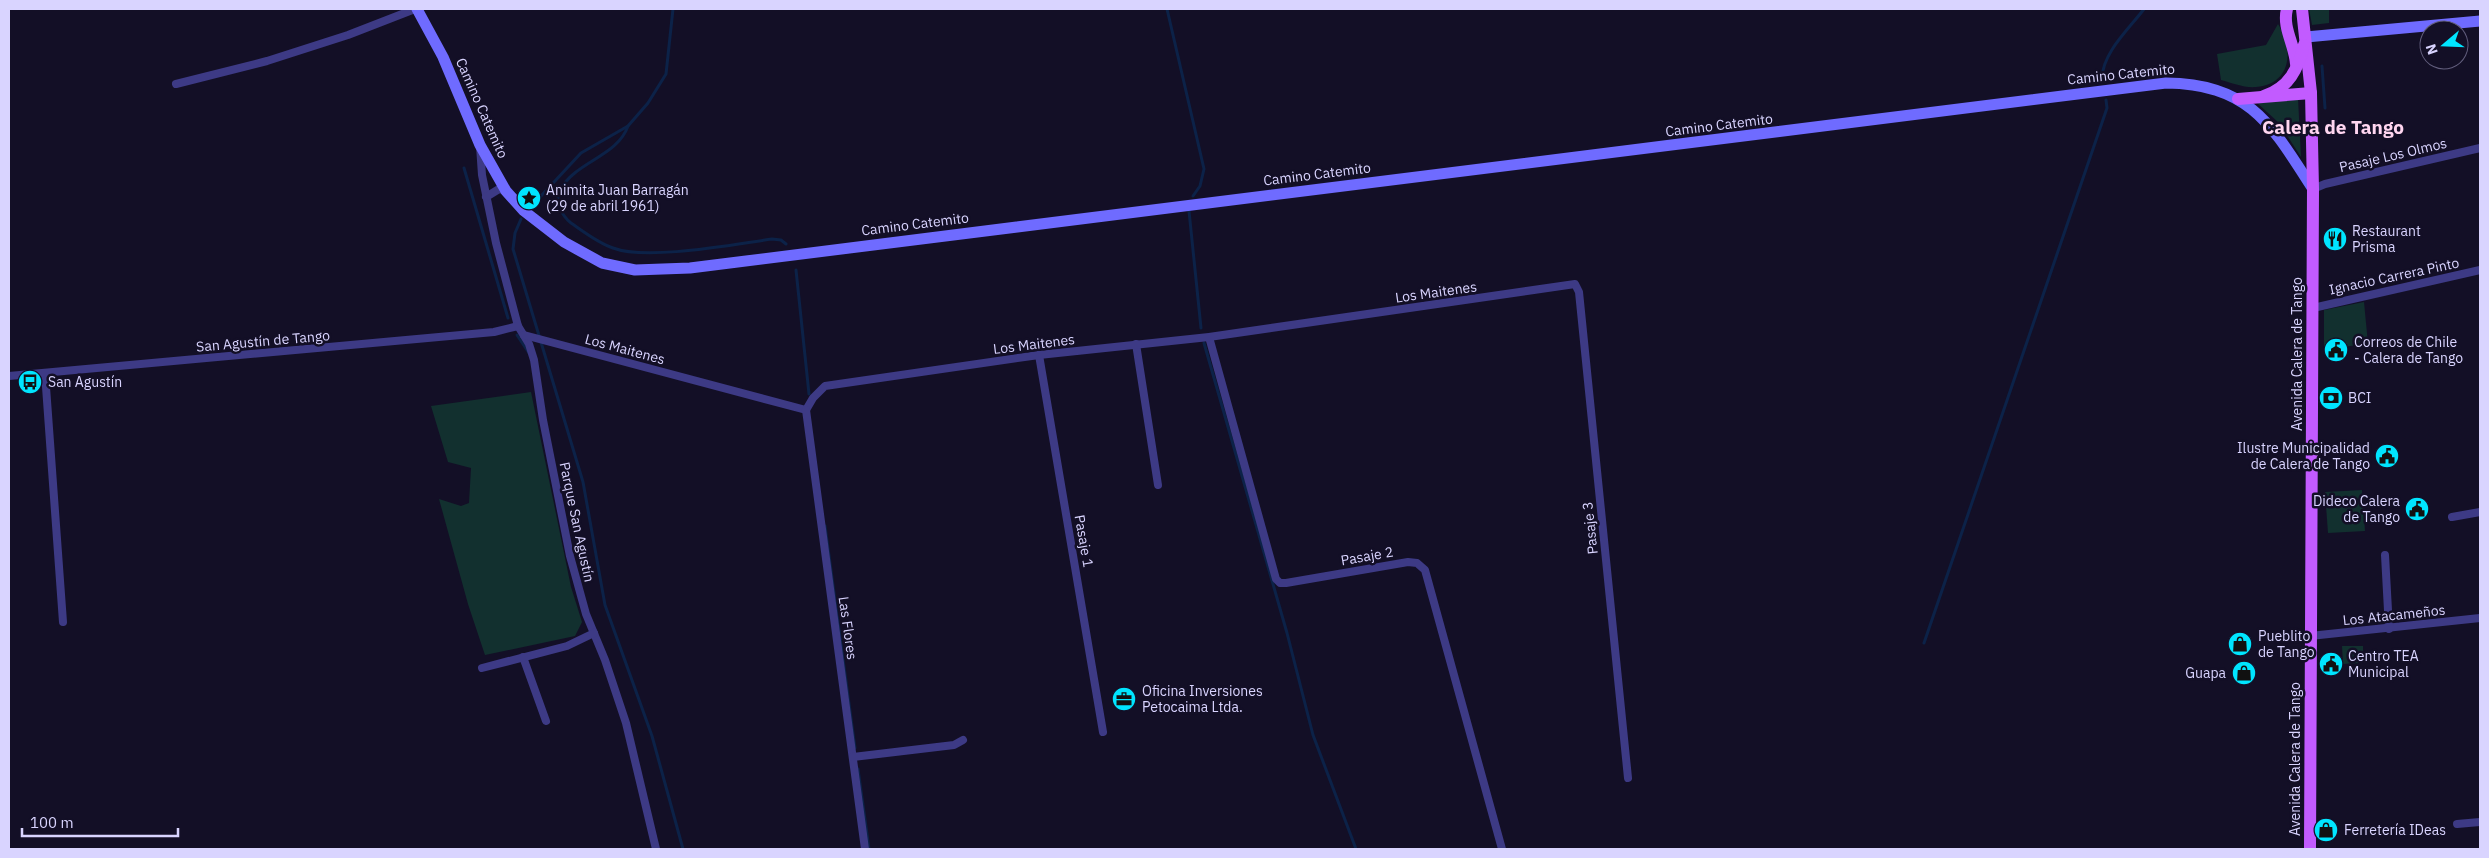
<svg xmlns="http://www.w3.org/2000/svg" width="2489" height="858" font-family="'IBM Plex Sans',sans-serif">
  <rect width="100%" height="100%" fill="#130f26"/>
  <g fill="#12302f">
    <polygon points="2309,9 2329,9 2329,23 2312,25"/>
    <path d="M2278,24C2294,49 2292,84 2256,87C2244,88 2232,83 2221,80L2217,54L2266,45Z"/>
    <polygon points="2298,98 2301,157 2279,123 2255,101"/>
    <polygon points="2364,302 2368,344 2324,349 2324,310"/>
    <polygon points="531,392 571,587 582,622 575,636 485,655 468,604 439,499 461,506 469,503 471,468 448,462 431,406"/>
    <polygon points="2362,490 2365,531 2328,533 2325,492"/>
    <polygon points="2342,646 2363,646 2363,663 2343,664"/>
  </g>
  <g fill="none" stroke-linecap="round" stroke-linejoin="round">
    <g stroke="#0c2248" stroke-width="3">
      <polyline points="1167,9 1204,169 1200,186 1193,196"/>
      <polyline points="2322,66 2325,108"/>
      <path d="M2102,78C2103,52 2129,29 2144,9"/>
      <path d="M628,126C617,157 576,161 560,190C554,201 562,216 571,223C584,232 598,243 613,248C647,261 735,244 772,239L781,240L786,244"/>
      <polyline points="464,168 508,318"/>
      <polyline points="528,210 581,153 628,126 648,103 666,74 673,9"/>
      <polyline points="1189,211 1201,328"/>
      <polyline points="521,219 515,233 513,249 583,482 605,605 652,736 683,849"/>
      <polyline points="796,270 809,394"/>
      <polyline points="517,335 529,353"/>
      <polyline points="1204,343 1287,633 1313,735 1356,849"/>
      <polyline points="825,526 855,748"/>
      <polyline points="1924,643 2107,108 2106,100"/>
      <polyline points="858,769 869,849"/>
    </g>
    <g stroke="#3d3a85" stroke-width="8">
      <polyline points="176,84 267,61 348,35 415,9"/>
      <polyline points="480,146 482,175 496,243 518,326 529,344 534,360 543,420 570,556 586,614 605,660 626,723 656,849"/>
      <polyline points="2313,189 2325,184 2480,148"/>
      <polyline points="486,197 499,189 506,191"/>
      <polyline points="2313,308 2480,270"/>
      <polyline points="524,335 806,410"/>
      <polyline points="1209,337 1276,579 1280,583 1286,583 1408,562 1417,563 1425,570 1502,849"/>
      <polyline points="1136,344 1158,485"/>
      <polyline points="1039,355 1103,732"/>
      <polyline points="45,373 63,622"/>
      <polyline points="9,376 494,332 518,326"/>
      <polyline points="806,410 813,398 825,386 1039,355 1209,337 1575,284 1579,292 1628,778"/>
      <polyline points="806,410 865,849"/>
      <polyline points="2452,517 2480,512"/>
      <polyline points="2385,555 2389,629"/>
      <polyline points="2310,636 2480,618"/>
      <polyline points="523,657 546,721"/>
      <polyline points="482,668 567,646 594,633"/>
      <polyline points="853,757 954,745 963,740"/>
      <polyline points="2457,824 2480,822"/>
    </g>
    <g stroke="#6f6bff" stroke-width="11">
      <path d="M417,9L443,57L480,145L506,191L524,211L564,242L602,263L635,270L690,268L2166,83C2251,84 2272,126 2313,189"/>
      <polyline points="2306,37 2480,21"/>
    </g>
    <g stroke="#c25bff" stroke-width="12">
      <path d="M2287,9C2282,28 2295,45 2296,64"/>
      <polyline points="2302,9 2311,93 2313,189 2310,849"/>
      <path d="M2264,96C2289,88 2298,69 2304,45"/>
      <polyline points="2238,99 2311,93"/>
    </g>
  </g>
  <defs>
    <g id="sight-disc" transform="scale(1.25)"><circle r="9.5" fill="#00e5ff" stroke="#130f26"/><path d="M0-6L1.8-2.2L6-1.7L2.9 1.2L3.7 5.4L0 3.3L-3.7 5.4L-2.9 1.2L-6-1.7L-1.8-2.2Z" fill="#111"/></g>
    <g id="restaurant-disc" transform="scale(1.25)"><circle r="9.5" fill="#00e5ff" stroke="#130f26"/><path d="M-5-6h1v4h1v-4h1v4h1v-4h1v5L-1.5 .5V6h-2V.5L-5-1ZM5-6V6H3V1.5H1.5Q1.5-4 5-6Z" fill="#111"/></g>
    <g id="civic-disc" transform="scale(1.25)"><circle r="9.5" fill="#00e5ff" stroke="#130f26"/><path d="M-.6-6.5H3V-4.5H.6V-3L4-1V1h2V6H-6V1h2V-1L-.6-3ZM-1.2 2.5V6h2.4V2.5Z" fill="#111"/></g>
    <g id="bus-disc" transform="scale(1.25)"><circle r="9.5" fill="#00e5ff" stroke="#130f26"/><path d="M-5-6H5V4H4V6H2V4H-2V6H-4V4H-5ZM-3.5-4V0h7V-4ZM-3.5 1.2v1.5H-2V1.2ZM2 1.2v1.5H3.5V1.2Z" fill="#111"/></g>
    <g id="bank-disc" transform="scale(1.25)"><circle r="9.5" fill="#00e5ff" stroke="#130f26"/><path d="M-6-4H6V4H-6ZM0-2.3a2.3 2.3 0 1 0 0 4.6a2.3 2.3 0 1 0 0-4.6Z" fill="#111"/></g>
    <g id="shop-disc" transform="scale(1.25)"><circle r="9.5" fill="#00e5ff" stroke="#130f26"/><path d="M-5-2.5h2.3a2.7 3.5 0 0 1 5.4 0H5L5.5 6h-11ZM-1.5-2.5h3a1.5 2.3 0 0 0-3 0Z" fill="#111"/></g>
    <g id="office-disc" transform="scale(1.25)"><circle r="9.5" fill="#00e5ff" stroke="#130f26"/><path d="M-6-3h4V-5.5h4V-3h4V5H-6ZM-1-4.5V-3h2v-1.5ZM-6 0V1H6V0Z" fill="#111"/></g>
  </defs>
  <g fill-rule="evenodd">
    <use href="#sight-disc" x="529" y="198"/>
    <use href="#restaurant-disc" x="2335" y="239"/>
    <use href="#civic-disc" x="2336" y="350"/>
    <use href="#bus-disc" x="30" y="382"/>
    <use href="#bank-disc" x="2331" y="398"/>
    <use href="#civic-disc" x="2387" y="456"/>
    <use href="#civic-disc" x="2417" y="509"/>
    <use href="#shop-disc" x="2240" y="644"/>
    <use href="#civic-disc" x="2331" y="664"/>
    <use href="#shop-disc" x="2244" y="673"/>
    <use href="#office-disc" x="1124" y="699"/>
    <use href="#shop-disc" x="2326" y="830"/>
  </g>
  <g text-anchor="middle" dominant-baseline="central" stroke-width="5" stroke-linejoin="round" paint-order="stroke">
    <g font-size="14" fill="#d9d4ff" stroke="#130f26">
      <text transform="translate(2121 74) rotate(-6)">Camino Catemito</text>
      <text transform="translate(482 108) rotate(66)">Camino Catemito</text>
      <text transform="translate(1719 125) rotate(-7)">Camino Catemito</text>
      <text transform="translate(2393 155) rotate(-13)">Pasaje Los Olmos</text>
      <text transform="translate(1317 174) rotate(-7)">Camino Catemito</text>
      <text transform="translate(915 224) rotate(-7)">Camino Catemito</text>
      <text transform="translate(2394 276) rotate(-12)">Ignacio Carrera Pinto</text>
      <text transform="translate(1436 292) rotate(-8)">Los Maitenes</text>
      <text transform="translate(263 341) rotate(-5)">San Agustín de Tango</text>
      <text transform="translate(1034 344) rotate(-7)">Los Maitenes</text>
      <text transform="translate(625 349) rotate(15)">Los Maitenes</text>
      <text transform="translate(2297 354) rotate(-90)">Avenida Calera de Tango</text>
      <text transform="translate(577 522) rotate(78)">Parque San Agustín</text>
      <text transform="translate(1590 528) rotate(-96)">Pasaje 3</text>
      <text transform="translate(1084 541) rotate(80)">Pasaje 1</text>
      <text transform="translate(1367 556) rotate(-10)">Pasaje 2</text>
      <text transform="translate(2394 615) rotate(-6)">Los Atacameños</text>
      <text transform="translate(848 628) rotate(82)">Las Flores</text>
      <text transform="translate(2295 759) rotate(-90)">Avenida Calera de Tango</text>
    </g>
    <g font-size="14" fill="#d9d4ff" stroke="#130f26" text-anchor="start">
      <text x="546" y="190">Animita Juan Barragán<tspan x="546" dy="16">(29 de abril 1961)</tspan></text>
      <text x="2352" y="231">Restaurant<tspan x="2352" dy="16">Prisma</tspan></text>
      <text x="2354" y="342">Correos de Chile<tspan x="2354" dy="16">- Calera de Tango</tspan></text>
      <text x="48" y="382">San Agustín</text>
      <text x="2348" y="398">BCI</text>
      <text x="2370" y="448" text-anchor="end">Ilustre Municipalidad<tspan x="2370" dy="16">de Calera de Tango</tspan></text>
      <text x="2400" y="501" text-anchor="end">Dideco Calera<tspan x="2400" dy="16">de Tango</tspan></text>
      <text x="2258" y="636">Pueblito<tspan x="2258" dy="16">de Tango</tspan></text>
      <text x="2348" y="656">Centro TEA<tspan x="2348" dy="16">Municipal</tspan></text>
      <text x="2226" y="673" text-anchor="end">Guapa</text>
      <text x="1142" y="691">Oficina Inversiones<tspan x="1142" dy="16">Petocaima Ltda.</tspan></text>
      <text x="2344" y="830">Ferretería IDeas</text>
    </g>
    <g font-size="19" font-weight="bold" fill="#ffd6f0" stroke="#130f26">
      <text x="2333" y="127">Calera de Tango</text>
    </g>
  </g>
  <rect width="2489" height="858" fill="none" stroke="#d9d4ff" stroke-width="20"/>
  <g transform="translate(2444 45) rotate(251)"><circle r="24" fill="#130f26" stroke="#625e7d"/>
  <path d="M0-4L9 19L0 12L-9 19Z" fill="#00e5ff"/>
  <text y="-8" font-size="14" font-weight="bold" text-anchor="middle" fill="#d9d4ff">N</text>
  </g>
  <path d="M22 828v8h156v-8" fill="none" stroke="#d9d4ff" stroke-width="2.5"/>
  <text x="30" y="828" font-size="15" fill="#d9d4ff" stroke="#130f26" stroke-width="4" paint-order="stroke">100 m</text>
</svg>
